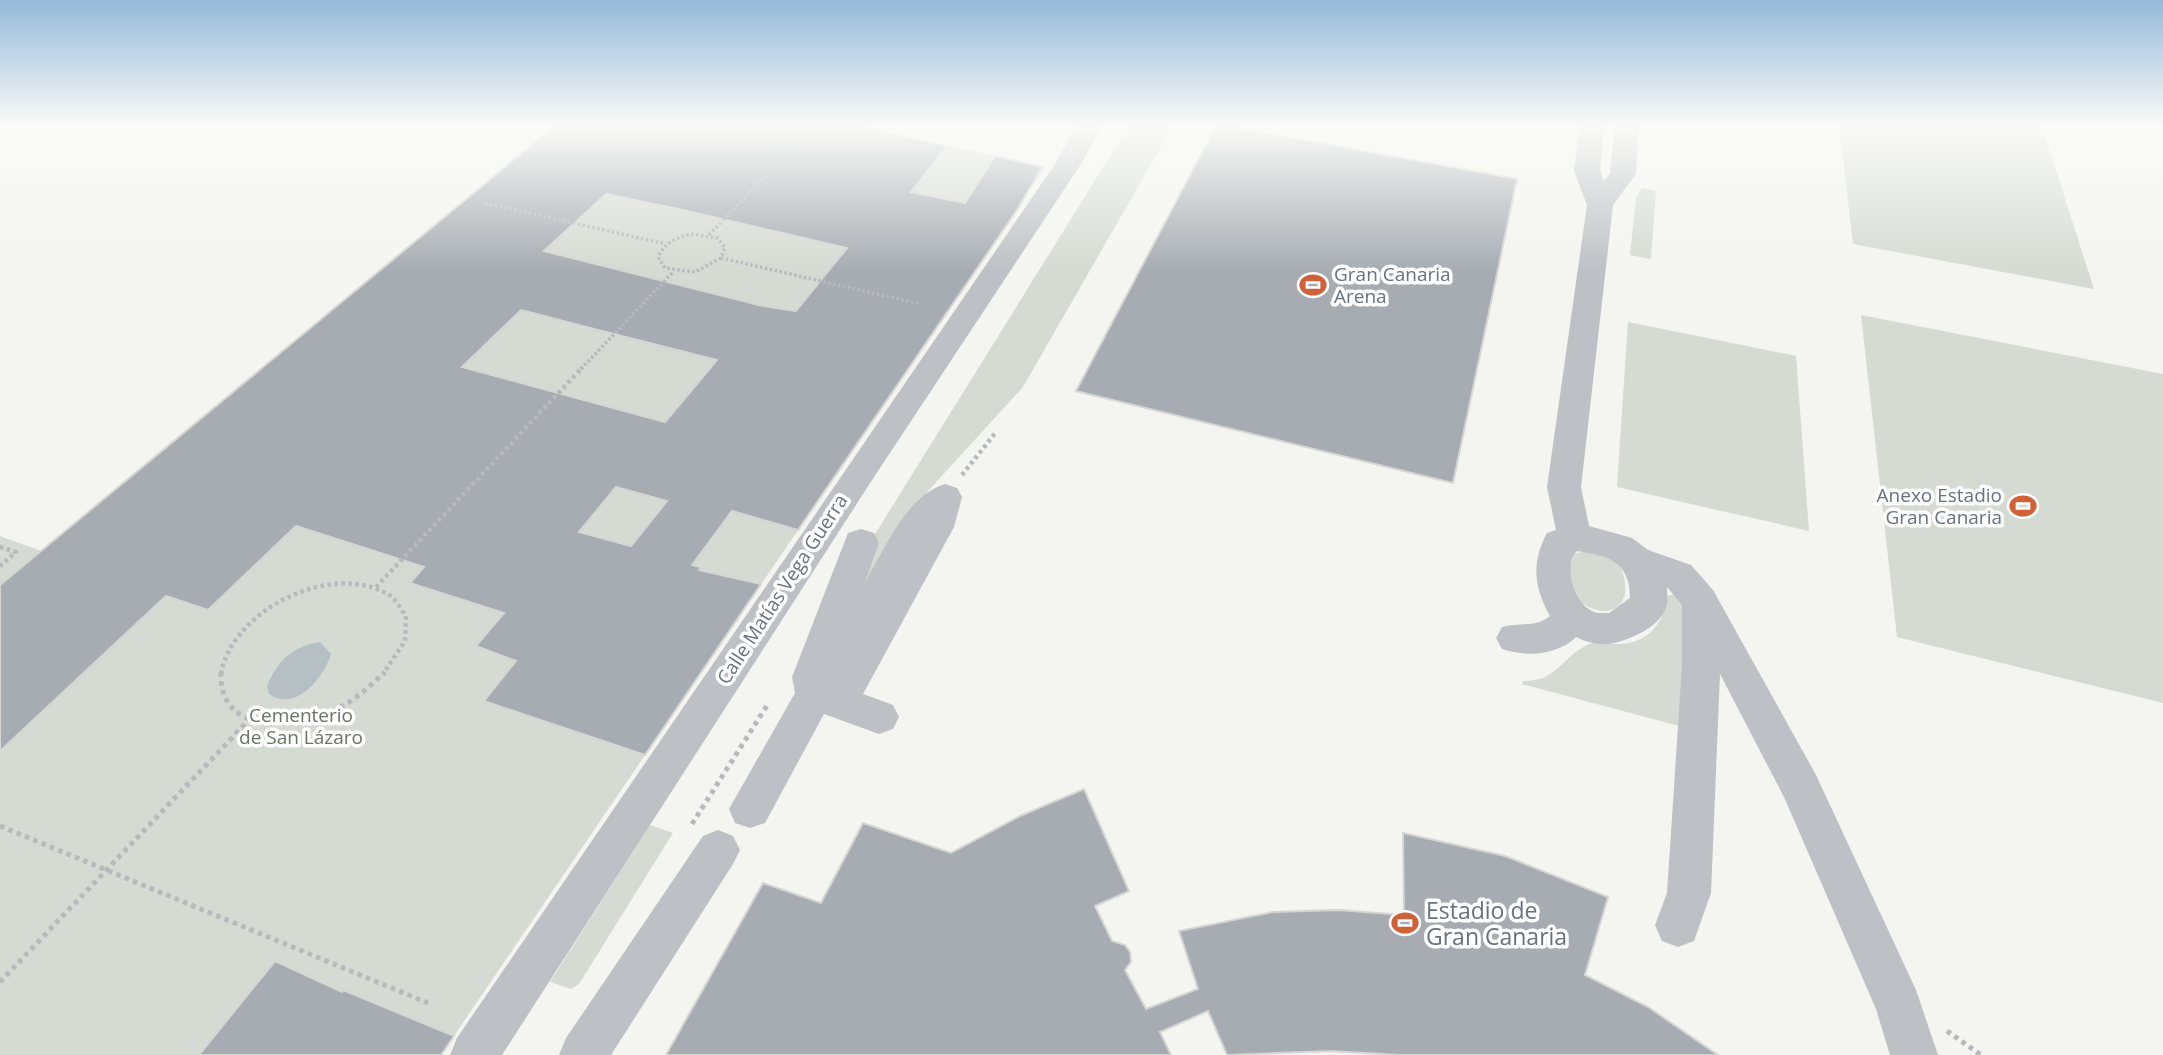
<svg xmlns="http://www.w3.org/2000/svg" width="2163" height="1055" font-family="'Open Sans',sans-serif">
  <rect width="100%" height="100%" fill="#f4f4f0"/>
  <g fill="#d5dad2">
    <polygon points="557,124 851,124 1045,167 441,1055 0,1055 0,536 41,551"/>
    <polygon points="1130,124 1174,124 1023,387 928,491 842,639 867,547"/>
    <polygon points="2041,124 2094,289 1853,244 1839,124"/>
    <polygon points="1642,188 1656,191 1651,259 1630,255 1636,198"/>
    <polygon points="1861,315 2163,374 2163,703 1897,637"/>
    <polygon points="1628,322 1796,356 1809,531 1617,487"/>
    <path d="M1584,551L1616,560C1643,602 1607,631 1572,594L1569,568L1575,554Z"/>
    <path d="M1675,594L1688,605L1679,726L1522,684L1523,681C1556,682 1561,658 1587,645C1595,641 1605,643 1614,644C1646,645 1663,627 1667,596Z"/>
    <polygon points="650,825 673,833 579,984 571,989 550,982"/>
  </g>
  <path fill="#b6c0c4" d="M320,642L331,654C324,677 296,713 269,694L267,686C277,661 293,646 320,642Z"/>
  <g fill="#a6acb2" stroke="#d5d5d3" stroke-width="2" fill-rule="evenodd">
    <path d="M557,124H851L947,146L911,192L965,203L995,156L1042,167L1017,210L798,530L732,511L692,565L701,567L699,570L761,584L645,755L484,701L516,661L476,646L504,613L410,583L424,567L296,526L208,610L166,596L0,751V585ZM606,194L678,209L847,248L796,311L763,306L544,251ZM521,310L598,330L717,360L665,422L462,367ZM616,487L667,501L631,546L579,532Z"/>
    <polygon points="1217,124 1517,179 1453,483 1076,391"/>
    <polygon points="1084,789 1129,891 1095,906 1112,941 1125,945 1130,952 1131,962 1125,970 1146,1009 1198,989 1179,931 1273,912 1338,910 1404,915 1403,833 1505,856 1608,897 1585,975 1648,1007 1718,1055 1400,1055 1331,1051 1227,1055 1208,1011 1160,1032 1171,1055 666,1055 763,883 821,903 863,823 951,853 1020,816"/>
    <polygon points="275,961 342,992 343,990 454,1036 441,1055 199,1055"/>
  </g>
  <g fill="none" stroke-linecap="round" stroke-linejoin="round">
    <g stroke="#b7b9bc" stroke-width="3.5" stroke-dasharray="2.5 2.5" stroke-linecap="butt">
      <polyline points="485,203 666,244"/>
      <path d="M691,234L717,238L725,247L721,258L695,272L665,268L658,257C665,243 676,237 691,234Z"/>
      <polyline points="709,235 813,126"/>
      <polyline points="721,258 920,304"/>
      <polyline points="581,369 673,272"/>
    </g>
    <g stroke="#b7b9bc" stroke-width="4.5" stroke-dasharray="3.5 3.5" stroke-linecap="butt">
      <polyline points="962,475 996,432"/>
      <polyline points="0,547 16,552 0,566"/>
      <polyline points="376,587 583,367"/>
      <path d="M221,674C232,610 332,560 389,595C396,599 401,610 406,616L405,641L383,674"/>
    </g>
    <g stroke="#b7b9bc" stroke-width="5" stroke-dasharray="4.5 4.5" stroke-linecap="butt">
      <path d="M221,672C218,735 292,729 333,711C353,702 369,687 385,672"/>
      <polyline points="692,824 768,704"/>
      <polyline points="0,826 428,1003"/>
      <polyline points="0,982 248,721"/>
      <polyline points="1947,1031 1981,1055"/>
    </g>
    <g fill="#bdc0c4" fill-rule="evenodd">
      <polygon points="1078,124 1103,124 1081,164 874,477 502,1055 450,1055 457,1038 1055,164"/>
      <path d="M1580,124H1604L1600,171L1604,181L1610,173L1615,124H1639L1636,174L1613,205L1581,487L1589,526L1632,538L1648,550L1691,565L1713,590L1816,775L1916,990L1938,1055H1890L1876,1009L1784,797L1720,674L1711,893L1694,941L1678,947L1662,941L1655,925L1667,893L1682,666V605L1667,587C1667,592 1668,599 1667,604C1663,626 1629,641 1609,644C1597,645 1586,642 1576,637C1556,656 1526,657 1502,649L1496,638L1502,627C1518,622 1536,628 1550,616C1534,587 1531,563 1547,533L1556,530L1547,487L1587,205L1574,171ZM1577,551C1609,556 1630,562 1630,598L1609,613C1603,613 1597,614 1592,611C1573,601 1563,566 1577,551Z"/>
      <path d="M945,484L957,488L962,497L954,527L863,694L893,705L899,717L893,729L879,734L824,714L765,823L750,828L735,823L729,809L795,693L792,677L848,533L861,529L874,533L879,543L865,582C885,549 906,496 945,484Z"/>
      <polygon points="718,830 733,836 740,850 733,864 611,1055 559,1055 566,1038 703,836"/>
    </g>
  </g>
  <linearGradient id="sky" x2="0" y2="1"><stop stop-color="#94b9da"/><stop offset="0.46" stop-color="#fafaf8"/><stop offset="1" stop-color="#fafaf8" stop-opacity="0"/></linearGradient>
  <rect width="2163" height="272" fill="url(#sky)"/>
  <defs>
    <g id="stadium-bare" transform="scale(2.1)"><path d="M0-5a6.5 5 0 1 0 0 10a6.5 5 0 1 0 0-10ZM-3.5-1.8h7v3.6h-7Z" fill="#d06035" stroke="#fff" stroke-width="2.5" paint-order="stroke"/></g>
  </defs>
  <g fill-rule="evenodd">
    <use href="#stadium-bare" x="1313" y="285"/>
    <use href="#stadium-bare" x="2023" y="506"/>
    <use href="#stadium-bare" x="1405" y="923"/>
  </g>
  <g text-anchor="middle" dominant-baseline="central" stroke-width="7" stroke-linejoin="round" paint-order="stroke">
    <g font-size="19" fill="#66727e" stroke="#fff" text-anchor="start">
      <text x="1334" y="274">Gran Canaria<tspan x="1334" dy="22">Arena</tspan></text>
      <text x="2002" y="495" text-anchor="end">Anexo Estadio<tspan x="2002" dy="22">Gran Canaria</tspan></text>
    </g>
    <g font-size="19" fill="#66727e" stroke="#fff">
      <text transform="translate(782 589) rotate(-57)">Calle Matías Vega Guerra</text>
    </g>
    <g font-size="19" fill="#677664" stroke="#fff">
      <text x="301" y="715">Cementerio<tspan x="301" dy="22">de San Lázaro</tspan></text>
    </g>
    <g font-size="23" fill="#66727e" stroke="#fff" text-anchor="start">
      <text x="1426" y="910">Estadio de<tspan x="1426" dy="26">Gran Canaria</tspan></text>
    </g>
  </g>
</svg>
